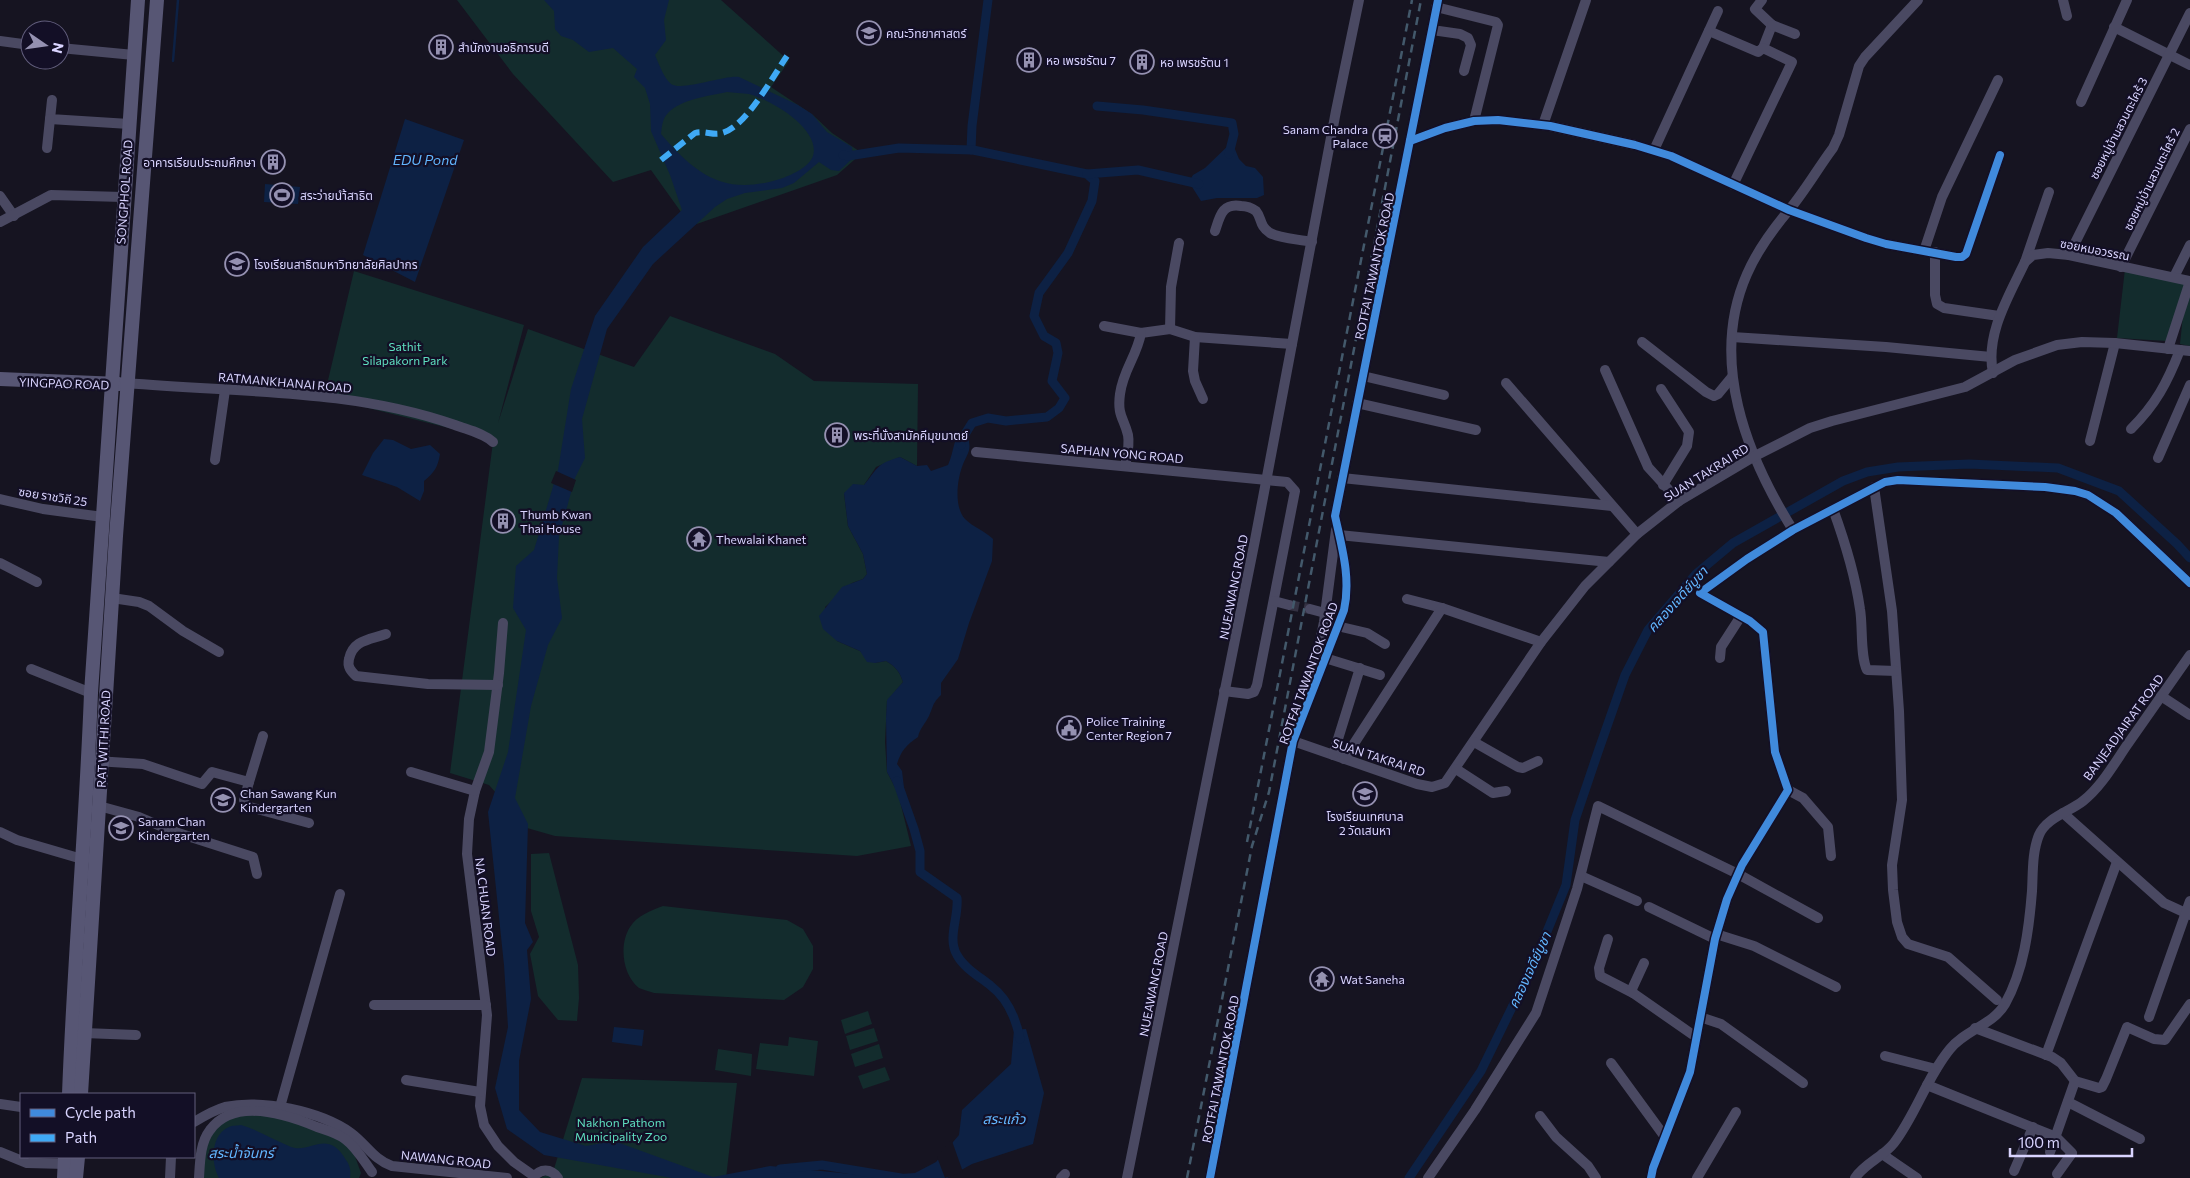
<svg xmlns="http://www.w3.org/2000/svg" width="2190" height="1178" font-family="Commissioner,'Noto Sans Thai',sans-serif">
  <rect width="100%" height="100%" fill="#161421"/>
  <g fill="#132c2d">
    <polygon points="457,0 721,0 789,61 771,87 813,115 832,133 862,153 837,175 691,226 651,170 613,182 513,74"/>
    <polygon points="2125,269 2190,283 2190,346 2180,344 2186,286 2167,341 2117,338"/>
    <path d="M354,271L524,325L498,423L528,329L634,367L670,316L775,354L814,381L918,384L917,466L900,457L876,467L864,485L844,493L848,526L863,554L867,574L863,579L852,583L825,607L837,641L860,651L875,663L886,661C895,666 900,672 903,682L887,701L885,742L887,772L898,793L911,846L857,856L555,836L527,828L489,785L450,773L493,442L481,436L324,397Z"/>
    <polygon points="549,853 578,965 579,998 577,1021 558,1020 538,996 530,954 539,937 531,911 531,854"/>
    <path d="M663,906L787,920L803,929L813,946V969L803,987L784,1000L654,993C649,991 643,990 639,988C622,975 619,944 630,927C638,915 650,911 663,906Z"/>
    <polygon points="868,1011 872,1024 845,1034 841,1020"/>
    <polygon points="874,1028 878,1041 850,1050 846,1036"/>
    <polygon points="789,1037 818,1041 814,1076 756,1069 760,1043 788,1046"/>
    <polygon points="879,1044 883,1058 855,1067 851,1054"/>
    <polygon points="718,1049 752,1054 751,1076 715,1070"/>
    <polygon points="885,1067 890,1080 863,1089 858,1076"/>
    <polygon points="582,1078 737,1083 726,1178 540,1178 553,1172"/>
    <polygon points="259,1113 334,1131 352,1148 361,1173 359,1178 200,1178 206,1141 224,1118"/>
  </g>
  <g fill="#0d2144" fill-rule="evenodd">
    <path d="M544,0H669L664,20L666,40L655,55C659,64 663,76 670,83C679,93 723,75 739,77L798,105L812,114L827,132L852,147L853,158L839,171L831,170L819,162L794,183L782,188L745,193L727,199L715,207L653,264L607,329L582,419L585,458L575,478L559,536L557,578L562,618L548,645L531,706L515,798L528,824L525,923L533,942L527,950L531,999L519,1061V1110L540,1132L586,1146L614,1141L713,1177L770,1166L872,1176L915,1173L936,1162L959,1135L962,1110L1011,1064L1014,1030L1026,1029L1044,1093L1033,1144L972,1164L947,1178H672L544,1155L507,1129L495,1088L508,1027L504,965L488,812L508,752L526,630L513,608L516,566L534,550L558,470L571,389L595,316L643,247L682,210L670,175L651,131L650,104L645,88L634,77L637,69L613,48L589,52L573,40L561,36L555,29L554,11ZM727,92C734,93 742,93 749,94C771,100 821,129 813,156C809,167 793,174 783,178C726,197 697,176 661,134C662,127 662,119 668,113C681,99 709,96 727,92Z"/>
    <polygon points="405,119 464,140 415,282 363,255"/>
    <polygon points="1232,142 1239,159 1246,166 1255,168 1263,177 1264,195 1257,198 1217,198 1201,201 1189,182 1193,175 1205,168"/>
    <polygon points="265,184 300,187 298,204 264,202"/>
    <path d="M960,432L967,435C973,451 967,453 962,467C957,481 954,507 965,519C973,527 985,531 993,539L992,561L969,623L958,659L941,683V695C932,704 934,705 929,716C925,724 920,728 918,737C906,745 901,751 897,764L902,771L904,788L898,793L887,772L886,718L887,700L903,682C900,672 895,666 886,661L875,663L867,662L860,651L837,641L823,629L819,616L842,587L863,579L867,574L863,554L848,526L844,493L853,484L864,485C879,467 876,464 900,457L917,466L927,465L931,471L948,465C954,452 952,444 960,432Z"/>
    <path d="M384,439L393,440L411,449L430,445L440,454C438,467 434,473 424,481V491L420,501L397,487L362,475L373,453Z"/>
    <polygon points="614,1027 644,1030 642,1046 612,1042"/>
    <path d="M241,1125C258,1130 274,1140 291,1147C311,1154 327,1128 346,1160C350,1165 351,1171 350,1178H219C211,1164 210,1135 229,1127C232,1125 237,1126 241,1125Z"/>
  </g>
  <g fill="#161421">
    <polygon points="556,471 576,480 572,492 551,483"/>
    <polygon points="950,1141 952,1141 963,1172 945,1178 937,1157"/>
  </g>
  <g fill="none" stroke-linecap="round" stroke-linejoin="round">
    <polyline stroke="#0d2144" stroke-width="2.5" points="173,61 178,0"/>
    <g stroke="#0d2144" stroke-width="9">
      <polyline points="1097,106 1143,110 1232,123 1234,134 1229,154"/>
      <polyline points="971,150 972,126 988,0"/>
      <polyline points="843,155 848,156 899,148 973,150 1087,174 1095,181 1092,201 1068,253 1039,293 1034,316 1044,336 1056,343 1058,353 1052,381 1065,398 1059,408 1047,417 1006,421 988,418 972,423 962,439 961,445"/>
      <polyline points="1087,174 1138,170 1199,184"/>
      <path d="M897,781L914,829L920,851V872L957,898C959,917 947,938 957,955C964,968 980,977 991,986C1008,999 1016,1019 1020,1039"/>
      <polyline points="780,1169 822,1165 901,1178"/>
      <polyline points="1409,1178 1481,1071 1537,956 1566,885 1575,820 1598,752 1625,675 1648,630 1696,574 1733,543 1843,481 1867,472 1898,467 1969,464 2058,468 2119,491 2177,544 2190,558"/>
    </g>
    <polyline stroke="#333142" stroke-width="10" stroke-dasharray="10 5" stroke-linecap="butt" points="1289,605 1310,609"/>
    <g stroke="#4a4962" stroke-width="10">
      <polyline points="1762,0 1755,9 1772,25 1763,48"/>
      <polyline points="2063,0 2067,16"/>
      <polyline points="1436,7 1496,22 1498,25 1474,121"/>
      <polyline points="1772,25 1795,34"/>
      <polyline points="2114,27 2190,65"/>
      <polyline points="1432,30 1460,34 1468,38 1471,45 1464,71"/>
      <polyline points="1709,31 1758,52 1763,48 1792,62 1733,185"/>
      <polyline points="0,41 30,45"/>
      <polyline points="60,48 134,55"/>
      <polyline points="52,100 50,119 129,124"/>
      <polyline points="2081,102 2127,0"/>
      <polyline points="1543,125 1586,0"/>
      <polyline points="1410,141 1445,128 1474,121 1498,120 1550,126 1635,145 1671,156 1789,210 1866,238 1886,244 1956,257 1962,257 1966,254 2000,155"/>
      <polyline points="47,148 50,119"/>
      <polyline points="1654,150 1718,11"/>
      <polyline points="0,196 14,216"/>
      <polyline points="0,222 51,195 123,197"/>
      <path d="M1215,231C1220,216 1222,203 1241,206C1246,206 1252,208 1256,211C1262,218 1259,226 1270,233C1281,239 1299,239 1312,242"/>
      <polyline points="1924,251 1942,197 1998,80"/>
      <polyline points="1935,252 1935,295 1937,304 1944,308 1999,316"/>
      <polyline points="2069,255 2190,13"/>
      <polyline points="2025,262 2049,192"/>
      <polyline points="2121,267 2190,129"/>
      <polyline points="2174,277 2190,245"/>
      <polyline points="1104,326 1141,333 1170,329 1195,337 1292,344"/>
      <polyline points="1170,329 1171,287 1179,243"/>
      <polyline points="1195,337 1193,371 1195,381 1203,399"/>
      <polyline points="1732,337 1886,347 1991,357"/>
      <polyline points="1642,342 1706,392 1714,396 1718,394 1732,377"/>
      <polyline points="2168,349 2190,281"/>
      <polyline points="1605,370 1648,467 1679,501"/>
      <path d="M1993,373C1985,334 2009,296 2025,262L2033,255L2048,253L2069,255L2190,281"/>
      <polyline points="1363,376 1444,395"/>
      <path d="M127,383C237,393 350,388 455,425C468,430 483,433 493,442"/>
      <polyline points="1506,383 1637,534"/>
      <polyline points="1661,389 1689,432 1687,446 1663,485"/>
      <polyline points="1357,403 1476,430"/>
      <path d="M2131,429C2156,404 2167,383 2180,350"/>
      <polyline points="2090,441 2115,343"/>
      <polyline points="976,452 1287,482 1295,491 1257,685 1254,692 1248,694 1224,691"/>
      <polyline points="2158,458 2190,385"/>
      <polyline points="215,460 225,390"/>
      <path d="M1125,466C1127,456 1130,445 1128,435C1124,418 1117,416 1120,394C1123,370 1137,356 1141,333"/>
      <polyline points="1342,478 1612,506"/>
      <polyline points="1874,487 1892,611 1899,711 1902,800 1892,865 1893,890 1897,922 1902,937 1908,944 1948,957 1997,1000"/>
      <polyline points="0,499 43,509 103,517"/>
      <path d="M1833,509C1845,542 1855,574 1860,609C1863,626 1860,656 1867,670L1896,671"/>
      <path d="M1793,530C1746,455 1709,360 1747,274C1757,251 1773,229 1789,210C1805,191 1818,168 1833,148L1839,135L1859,66L1865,57L1918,0"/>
      <polyline points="1339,535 1609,562"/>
      <polyline points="0,563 37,582"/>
      <polyline points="112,598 139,602 149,606 183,631 219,652"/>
      <polyline points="1407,599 1442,608 1541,642"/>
      <polyline points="1274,601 1289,605"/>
      <polyline points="1310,609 1325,613"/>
      <polyline points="503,623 499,673 489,752 475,791 469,819 467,854 487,1015 480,1106 484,1125 498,1146 514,1162 534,1176"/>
      <polyline points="1337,626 1367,633 1385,644"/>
      <path d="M386,634C369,640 353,640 349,659C347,667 351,671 356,676L428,684L498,685"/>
      <polyline points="1325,658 1380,675"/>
      <polyline points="1720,658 1721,647 1741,616"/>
      <polyline points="31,669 91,693"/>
      <polyline points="1313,676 1324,622 1336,530"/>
      <polyline points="2161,696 2190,715"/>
      <polyline points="1293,741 1417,784 1432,787 1445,783 1541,642 1585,586 1637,534 1679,501 1755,456 1810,428 1832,421 1965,387 2015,360 2057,345 2082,342 2115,343 2190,351"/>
      <polyline points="1474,742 1518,767 1523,768 1538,761"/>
      <polyline points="1333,755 1360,668"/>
      <polyline points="1344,759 1442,608"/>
      <polyline points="96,761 143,764 202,784 212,772 249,782 263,736"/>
      <polyline points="1456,769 1493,793 1506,791"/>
      <polyline points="411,772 475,791"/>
      <polyline points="249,782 244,800 246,806 309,823"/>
      <polyline points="1788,790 1803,798 1828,827 1831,856"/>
      <polyline points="99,806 139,817 172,831 253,857 257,874"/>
      <polyline points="2063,813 2164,903 2190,915"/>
      <polyline points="0,832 17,840 82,859"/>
      <polyline points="1581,876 1637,901"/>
      <polyline points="1649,907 1715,939"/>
      <polyline points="1716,934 1754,946 1836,987"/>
      <polyline points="1608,939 1599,968 1600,976 1633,993"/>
      <polyline points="1644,963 1632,989 1633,993 1696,1037"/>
      <polyline points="374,1005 486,1005"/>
      <polyline points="1700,1017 1721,1024 1803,1083"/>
      <polyline points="2149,1017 2190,901"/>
      <polyline points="1975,1028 2052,1057 2061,1063 2075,1081 2099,1088 2102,1087 2106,1079 2127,1027 2154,1039 2165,1040 2190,1004"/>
      <polyline points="84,1033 136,1035"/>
      <polyline points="2046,1055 2117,862"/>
      <polyline points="1885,1056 1936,1069"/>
      <polyline points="1611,1063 1665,1137"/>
      <polyline points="406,1080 480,1092"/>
      <polyline points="1927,1085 2056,1137 2072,1153 2057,1174"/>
      <polyline points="2068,1102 2140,1139"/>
      <polyline points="0,1104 21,1107"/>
      <polyline points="280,1107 340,894"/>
      <polyline points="1540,1116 1556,1137 1588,1166 1596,1178"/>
      <path d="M194,1122C204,1116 214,1110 225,1107C262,1099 320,1111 351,1133C366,1144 374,1160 392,1166L507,1178"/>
      <polyline points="0,1152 27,1163 65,1164 67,1160"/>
      <polyline points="2050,1152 2075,1081"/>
      <polyline points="1882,1154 1917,1178"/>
      <polyline points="2014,1171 2033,1127"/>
      <polyline points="170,1178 171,1157"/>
      <path d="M199,1178C200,1162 200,1143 210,1130C234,1097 286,1114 317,1127C326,1130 337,1133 345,1139C356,1147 364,1161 372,1172"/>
      <path d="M533,1178C540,1168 551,1168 558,1178"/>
      <polyline points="1061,1178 1065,1174"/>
      <polyline points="1127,1178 1255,540 1336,111 1359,0"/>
      <path d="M1210,1178L1293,741L1344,610C1351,578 1342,548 1335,516L1438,0"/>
      <polyline points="1428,1178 1475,1110 1536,1013 1577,889 1598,806 1738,874 1818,918"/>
      <polyline points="1651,1178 1653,1168 1690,1072 1715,939 1727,899 1742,865 1788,790 1775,752 1763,632 1750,621 1700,593 1747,559 1793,530 1885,482 1898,480 2045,487 2075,491 2088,495 2116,513 2190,583"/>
      <polyline points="1697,1178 1736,1112"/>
      <path d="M1855,1178C1865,1163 1883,1157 1894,1143C1916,1114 1927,1077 1950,1049C1965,1030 1993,1025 2005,1004C2024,970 2029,929 2032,891C2033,873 2032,852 2039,835C2046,818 2069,812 2083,801C2101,787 2114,764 2127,745C2148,715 2169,685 2190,655"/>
    </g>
    <g stroke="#575674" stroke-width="14">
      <polyline points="0,379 119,384"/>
      <path d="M69,1094C74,960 86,827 91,693L138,0"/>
      <polyline points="81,1094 116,536 157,0"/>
      <polyline points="64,1178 65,1157"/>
      <polyline points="76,1178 78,1157"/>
    </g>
    <g stroke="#43596b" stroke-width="2.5" stroke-dasharray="8 6" stroke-linecap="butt">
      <polyline points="1247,842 1412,0"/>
      <polyline points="1187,1178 1252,846 1269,792 1421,0"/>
    </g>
    <path stroke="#3fa9f5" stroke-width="6" stroke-dasharray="12 6" stroke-linecap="butt" d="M661,160L695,133C704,130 713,136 722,133C746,127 773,76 787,56"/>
    <g stroke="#130f26" stroke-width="11">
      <g id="cycleway">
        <polyline points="1410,141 1445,128 1474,121 1498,120 1550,126 1635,145 1671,156 1789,210 1866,238 1886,244 1956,257 1962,257 1966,254 2000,155"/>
        <path d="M1210,1178L1293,741L1344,610C1351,578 1342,548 1335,516L1438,0"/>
        <polyline points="1651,1178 1653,1168 1690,1072 1715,939 1727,899 1742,865 1788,790 1775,752 1763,632 1750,621 1700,593 1747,559 1793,530 1885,482 1898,480 2045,487 2075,491 2088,495 2116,513 2190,583"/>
      </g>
    </g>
    <use href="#cycleway" stroke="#408adc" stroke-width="8"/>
  </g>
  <defs>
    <g id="university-ring" transform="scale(1.25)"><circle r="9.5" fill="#130f26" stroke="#9591b1" stroke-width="1.5"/><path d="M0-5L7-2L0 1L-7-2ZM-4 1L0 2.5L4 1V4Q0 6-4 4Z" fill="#9591b1"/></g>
    <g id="building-ring" transform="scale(1.25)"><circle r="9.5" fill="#130f26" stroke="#9591b1" stroke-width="1.5"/><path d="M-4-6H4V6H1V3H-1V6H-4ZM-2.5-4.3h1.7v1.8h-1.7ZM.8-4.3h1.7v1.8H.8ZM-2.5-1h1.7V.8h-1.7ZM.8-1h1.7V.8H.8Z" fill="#9591b1"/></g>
    <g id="station-ring" transform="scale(1.25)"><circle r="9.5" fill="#130f26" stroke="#9591b1" stroke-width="1.5"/><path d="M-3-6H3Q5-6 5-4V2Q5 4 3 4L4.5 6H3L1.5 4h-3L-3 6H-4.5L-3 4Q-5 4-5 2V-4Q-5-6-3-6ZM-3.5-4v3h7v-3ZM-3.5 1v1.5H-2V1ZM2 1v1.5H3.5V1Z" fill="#9591b1"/></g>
    <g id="stadium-ring" transform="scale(1.25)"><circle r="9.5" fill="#130f26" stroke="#9591b1" stroke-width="1.5"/><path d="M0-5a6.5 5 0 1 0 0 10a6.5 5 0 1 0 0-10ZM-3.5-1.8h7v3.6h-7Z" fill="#9591b1"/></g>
    <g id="school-ring" transform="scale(1.25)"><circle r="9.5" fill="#130f26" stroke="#9591b1" stroke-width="1.5"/><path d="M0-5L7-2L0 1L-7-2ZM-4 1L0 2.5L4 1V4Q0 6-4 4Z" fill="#9591b1"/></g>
    <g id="temple-ring" transform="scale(1.25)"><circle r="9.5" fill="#130f26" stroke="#9591b1" stroke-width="1.5"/><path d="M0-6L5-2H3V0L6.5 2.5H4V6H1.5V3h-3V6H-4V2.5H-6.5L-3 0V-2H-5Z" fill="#9591b1"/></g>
    <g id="civic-ring" transform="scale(1.25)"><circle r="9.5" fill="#130f26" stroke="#9591b1" stroke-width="1.5"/><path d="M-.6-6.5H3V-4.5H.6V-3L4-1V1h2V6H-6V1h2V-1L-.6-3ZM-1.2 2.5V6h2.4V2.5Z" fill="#9591b1"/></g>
  </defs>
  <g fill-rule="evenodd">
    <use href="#university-ring" x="869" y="33"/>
    <use href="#building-ring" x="441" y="47"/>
    <use href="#building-ring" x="1029" y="60"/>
    <use href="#building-ring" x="1142" y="62"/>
    <use href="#station-ring" x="1385" y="136"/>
    <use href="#building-ring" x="273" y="162"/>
    <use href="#stadium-ring" x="282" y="195"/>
    <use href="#school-ring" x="237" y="264"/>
    <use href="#building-ring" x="837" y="435"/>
    <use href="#building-ring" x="503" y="521"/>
    <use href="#temple-ring" x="699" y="539"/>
    <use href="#civic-ring" x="1069" y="728"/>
    <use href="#school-ring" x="1365" y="794"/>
    <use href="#school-ring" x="223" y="800"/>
    <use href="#school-ring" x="121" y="828"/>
    <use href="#temple-ring" x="1322" y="979"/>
  </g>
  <g text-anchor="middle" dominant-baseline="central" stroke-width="4.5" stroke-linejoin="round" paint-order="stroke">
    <g font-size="12" fill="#d9d4ff" stroke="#130f26" text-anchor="start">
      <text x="886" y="33">คณะวิทยาศาสตร์</text>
      <text x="458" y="47">สำนักงานอธิการบดี</text>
      <text x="1046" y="60">หอ เพรชรัตน 7</text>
      <text x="1160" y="62">หอ เพรชรัตน 1</text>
      <text x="1368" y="129" text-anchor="end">Sanam Chandra<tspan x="1368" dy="14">Palace</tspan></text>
      <text x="256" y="162" text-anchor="end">อาคารเรียนประถมศึกษา</text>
      <text x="300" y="195">สระว่ายนำ้สาธิต</text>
      <text x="254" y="264">โรงเรียนสาธิตมหาวิทยาลัยศิลปากร</text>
      <text x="854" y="435">พระที่นั่งสามัคคีมุขมาตย์</text>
      <text x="520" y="514">Thumb Kwan<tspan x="520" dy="14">Thai House</tspan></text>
      <text x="716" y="539">Thewalai Khanet</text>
      <text x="1086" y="721">Police Training<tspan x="1086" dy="14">Center Region 7</tspan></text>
      <text x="240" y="793">Chan Sawang Kun<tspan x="240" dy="14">Kindergarten</tspan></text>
      <text x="1365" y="816" text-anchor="middle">โรงเรียนเทศบาล<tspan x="1365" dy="14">2 วัดเสนหา</tspan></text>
      <text x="138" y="821">Sanam Chan<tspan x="138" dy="14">Kindergarten</tspan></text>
      <text x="1340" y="979">Wat Saneha</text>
    </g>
    <g font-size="12" fill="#d9d4ff" stroke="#130f26">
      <text transform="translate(2118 128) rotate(-63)">ซอยหมู่บ้านสวนตะไคร้ 3</text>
      <text transform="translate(2151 179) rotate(-64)">ซอยหมู่บ้านสวนตะไคร้ 2</text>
      <text transform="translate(124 192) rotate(-86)">SONGPHOL ROAD</text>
      <text transform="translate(2095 249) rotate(11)">ซอยหมอวรรณ</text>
      <text transform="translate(1374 266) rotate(-78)">ROTFAI TAWANTOK ROAD</text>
      <text transform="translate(285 382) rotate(5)">RATMANKHANAI ROAD</text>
      <text transform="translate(64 383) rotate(2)">YINGPAO ROAD</text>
      <text transform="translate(1122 453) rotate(5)">SAPHAN YONG ROAD</text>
      <text transform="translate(1706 472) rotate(-32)">SUAN TAKRAI RD</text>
      <text transform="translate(53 496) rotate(9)">ซอย ราชวิถี 25</text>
      <text transform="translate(1233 587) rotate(-79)">NUEAWANG ROAD</text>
      <text transform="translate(1308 673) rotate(-70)">ROTFAI TAWANTOK ROAD</text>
      <text transform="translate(2123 727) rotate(-54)">BANJEADJAIRAT ROAD</text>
      <text transform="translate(103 739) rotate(-87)">RAT WITHI ROAD</text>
      <text transform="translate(1379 757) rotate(18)">SUAN TAKRAI RD</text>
      <text transform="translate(486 907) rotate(83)">NA CHUAN ROAD</text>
      <text transform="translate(1153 984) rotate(-79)">NUEAWANG ROAD</text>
      <text transform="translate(1220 1069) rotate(-79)">ROTFAI TAWANTOK ROAD</text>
      <text transform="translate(446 1159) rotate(6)">NAWANG ROAD</text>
    </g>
    <g font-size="12" fill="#5fe0c0" stroke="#130f26">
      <text x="405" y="346">Sathit<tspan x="405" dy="14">Silapakorn Park</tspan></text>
      <text x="621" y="1122">Nakhon Pathom<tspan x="621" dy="14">Municipality Zoo</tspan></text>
    </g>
    <g font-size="14" font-style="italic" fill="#62b6ff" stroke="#130f26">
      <text x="425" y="159">EDU Pond</text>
      <text transform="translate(1677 599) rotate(-48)">คลองเจดีย์บูชา</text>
      <text transform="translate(1529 970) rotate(-65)">คลองเจดีย์บูชา</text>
      <text x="1004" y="1118">สระแก้ว</text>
      <text x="241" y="1152">สระน้ำจันทร์</text>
    </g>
  </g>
  <rect x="20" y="1093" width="175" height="65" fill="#130f26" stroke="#625e7d"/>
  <rect x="30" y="1109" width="25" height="8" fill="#408adc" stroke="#625e7d"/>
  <text x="65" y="1118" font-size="15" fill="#d9d4ff">Cycle path</text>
  <rect x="30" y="1134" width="25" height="8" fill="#3fa9f5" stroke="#625e7d"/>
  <text x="65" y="1143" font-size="15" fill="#d9d4ff">Path</text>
  <g transform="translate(45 45) rotate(103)"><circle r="24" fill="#130f26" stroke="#625e7d"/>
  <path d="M0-4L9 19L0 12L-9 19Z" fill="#9591b1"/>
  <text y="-8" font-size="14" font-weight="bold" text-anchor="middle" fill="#d9d4ff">N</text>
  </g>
  <path d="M2010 1148v8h122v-8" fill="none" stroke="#d9d4ff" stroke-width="2.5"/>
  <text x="2018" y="1148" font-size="15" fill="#d9d4ff" stroke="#130f26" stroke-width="4" paint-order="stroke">100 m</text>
</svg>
